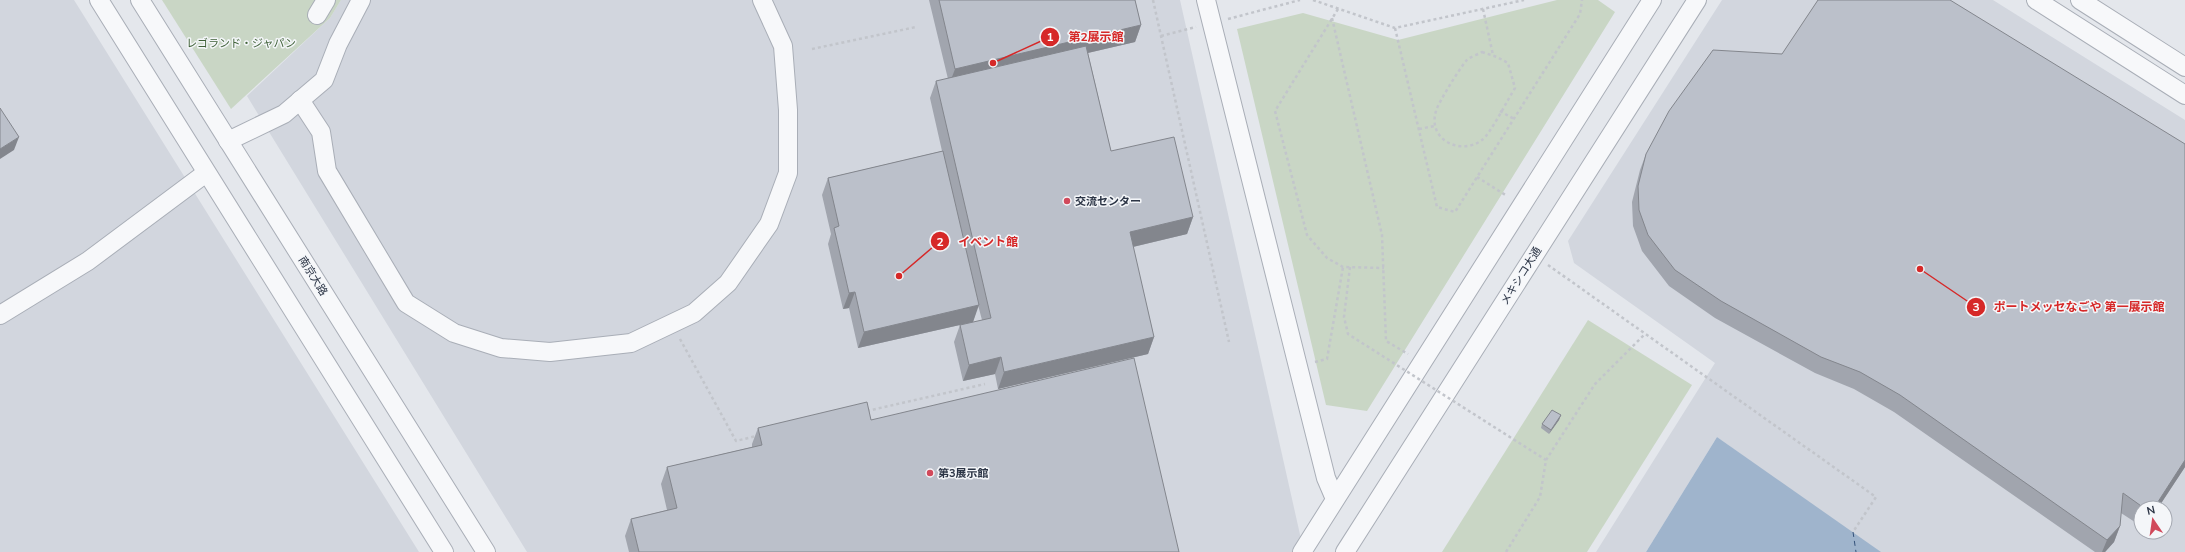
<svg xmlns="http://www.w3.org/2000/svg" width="2185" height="552" font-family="'Nunito Sans','Noto Sans JP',sans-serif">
  <rect width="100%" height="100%" fill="#e4e7ec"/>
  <g fill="#d2d6de" fill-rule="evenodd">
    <polygon points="0,0 74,0 419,552 0,552"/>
    <polygon points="341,0 1180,0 1301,539 1293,552 527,552 247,96 330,18"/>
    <path d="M1722,0H1993L2185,120V552H1876L1717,437L1646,552H1596L1715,363L1574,263L1568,241ZM2141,508H2165V532H2141Z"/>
  </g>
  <g fill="#c9d6c5">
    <polygon points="162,0 341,0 330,18 231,109"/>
    <polygon points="1557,0 1598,0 1615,12 1367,411 1326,405 1237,29 1303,13 1398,40"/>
    <polygon points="1588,320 1692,385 1587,552 1442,552"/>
  </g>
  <polygon fill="#9fb4cc" points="1717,437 1881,552 1646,552"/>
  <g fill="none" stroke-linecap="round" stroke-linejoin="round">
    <polyline stroke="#34527a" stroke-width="1" stroke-dasharray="5 4" stroke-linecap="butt" points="1853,532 1856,552"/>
    <g stroke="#a9aeb7" stroke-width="20">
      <g id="minor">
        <polyline points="99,0 444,552"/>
        <polyline points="140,0 486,552"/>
        <polyline points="1206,0 1326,478 1335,499"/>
        <polyline points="2036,0 2185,95"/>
        <polyline points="2080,0 2185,67"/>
        <polyline points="317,15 326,0"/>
        <polyline points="300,100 321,132 327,171 406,303 454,333 501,348 550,352 631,343 694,313 728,283 769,224 788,173 788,110 783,46 762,0"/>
        <polyline points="228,141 284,114 324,80 338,44 361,0"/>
        <polyline points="0,315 88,261 206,173"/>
        <polyline points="1302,552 1652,0"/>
        <polyline points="1345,552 1697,0"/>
      </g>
    </g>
    <g stroke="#c2c5cb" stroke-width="2.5" stroke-dasharray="3 3" stroke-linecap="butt">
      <polyline points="1153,0 1229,342"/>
      <polyline points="1313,0 1395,28 1524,0"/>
      <polyline points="1338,9 1275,111 1307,235 1327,258 1343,267 1384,268"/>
      <polyline points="1483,9 1493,55"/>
      <polyline points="1332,18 1382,235 1386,341 1408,354"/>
      <polyline points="1228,19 1300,0"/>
      <polyline points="1395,28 1437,207 1455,212 1580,14 1582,0"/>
      <polyline points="1161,36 1196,27"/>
      <polyline points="812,49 916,27"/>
      <path d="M1482,52L1497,57L1508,63L1515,88C1508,99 1491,133 1482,140C1461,156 1427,140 1436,111C1438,103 1460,68 1466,61C1469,57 1477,55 1482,52Z"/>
      <polyline points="1500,111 1514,119"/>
      <polyline points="1419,129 1435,126"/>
      <polyline points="1477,177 1507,196"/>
      <polyline points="1548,265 1876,497 1853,532"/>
      <polyline points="680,339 736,441 756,436"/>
      <polyline points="1315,362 1327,359 1343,267"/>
      <polyline points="867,411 985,384"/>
      <polyline points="1506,552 1540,497 1546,460 1595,384 1645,334"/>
    </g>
    <use href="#minor" stroke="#f7f8fa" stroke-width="18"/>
    <polyline stroke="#c2c5cb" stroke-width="2.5" stroke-dasharray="3 3" stroke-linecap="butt" points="1350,267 1344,317 1348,334 1546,460"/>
  </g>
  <g fill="#a1a5ae">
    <polygon points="929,0 1135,0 1141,25 1135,42 1088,53 1111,151 1193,217 1187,234 1133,247 1154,337 1148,354 998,389 995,374 963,381 954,342 960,325 982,320 978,305 973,322 858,348 849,308 843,309 828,244 831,234 822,195 828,178 942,151 930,98 936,81 948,79"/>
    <polygon points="2185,144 2185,467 2158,508 2141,508 2141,526 2121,513 2120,526 2114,542 2105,552 2095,552 1894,412 1854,389 1815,373 1715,318 1669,286 1642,251 1633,226 1632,202 1640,170 1646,154"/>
    <polygon points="1561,415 1559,420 1549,434 1541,428 1542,424"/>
    <polygon points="871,420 1179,552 629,552 625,536 631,519 667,510 661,484 667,467 752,447 752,444 758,428"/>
  </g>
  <g fill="#83868d">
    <polygon points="1141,25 1135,42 949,85 955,69"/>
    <polygon points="19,137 14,150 0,159 0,149"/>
    <polygon points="1193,217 1187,234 1124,249 1130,232"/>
    <polygon points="855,292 849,308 843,309 849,293"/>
    <polygon points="979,305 973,322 858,348 864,332"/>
    <polygon points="1154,337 1148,354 998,389 1004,372"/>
    <polygon points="1001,357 995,374 963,381 969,365"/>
    <polygon points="1561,415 1559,420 1549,434 1551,430"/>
    <polygon points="2185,460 2185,467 2158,508 2154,508"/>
    <polygon points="2120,526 2114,542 2105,552 2102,552 2107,540"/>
  </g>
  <g fill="#bbc0ca" stroke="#83868d">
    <polygon points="939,0 1135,0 1141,25 955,69"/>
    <polygon points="1818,0 1950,0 2185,144 2185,460 2154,508 2144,508 2123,493 2120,526 2107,540 1900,395 1860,372 1821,357 1721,301 1675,270 1648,235 1639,210 1638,186 1646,154 1669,111 1713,50 1782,54"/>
    <polygon points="1086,46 1111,151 1174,137 1193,217 1130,232 1154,337 1004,372 1001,357 969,365 960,325 991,318 936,81"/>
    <polygon points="0,108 19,137 0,149"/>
    <polygon points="943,151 979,305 864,332 855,292 849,293 834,228 839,226 828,178"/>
    <polygon points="1134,358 1179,552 639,552 631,519 677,508 667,467 762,445 758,428 867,402 871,420"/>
    <polygon points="1552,410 1561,415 1551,430 1542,424"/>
  </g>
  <g fill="#d1495b" stroke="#f4f6f9" stroke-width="1.5">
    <circle cx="1067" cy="201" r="4"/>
    <circle cx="930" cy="473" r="4"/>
  </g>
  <g text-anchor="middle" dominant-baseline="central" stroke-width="3" stroke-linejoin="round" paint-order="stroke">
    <g font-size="11" fill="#3f6138" stroke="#f4f6f9">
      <text x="241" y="43">レゴランド・ジャパン</text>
    </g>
    <g font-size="11" font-weight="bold" fill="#2b3445" stroke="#f4f6f9" text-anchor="start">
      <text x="1075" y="201">交流センター</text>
      <text x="938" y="473">第3展示館</text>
    </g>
    <g font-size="11" fill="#2b3445" stroke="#f4f6f9">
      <text transform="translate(313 276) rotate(58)">南京大路</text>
      <text transform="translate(1521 276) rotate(-58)">メキシコ大通</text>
    </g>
  </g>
  <path fill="none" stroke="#d62828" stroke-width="1.5" d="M993 63L1050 37M899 276L940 241M1920 269L1976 307"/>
  <g fill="#d62828" stroke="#f4f6f9" stroke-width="1.5">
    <circle cx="993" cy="63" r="4"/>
    <circle cx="899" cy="276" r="4"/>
    <circle cx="1920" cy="269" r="4"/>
    <circle cx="1050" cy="37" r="10"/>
    <circle cx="940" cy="241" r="10"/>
    <circle cx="1976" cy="307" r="10"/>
  </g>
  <g font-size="12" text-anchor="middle" font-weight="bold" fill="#fff">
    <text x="1050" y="41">1</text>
    <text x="940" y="246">2</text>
    <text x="1976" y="311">3</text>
  </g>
  <g font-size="12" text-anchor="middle" font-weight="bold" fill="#d62828" stroke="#f4f6f9" stroke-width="3" stroke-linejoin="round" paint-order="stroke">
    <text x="1096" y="41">第2展示館</text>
    <text x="988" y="246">イベント館</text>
    <text x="2079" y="311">ポートメッセなごや 第一展示館</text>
  </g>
  <g transform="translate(2153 520) rotate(347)"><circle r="19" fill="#f4f6f9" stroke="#a4a8b1"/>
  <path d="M0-3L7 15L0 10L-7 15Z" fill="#d1495b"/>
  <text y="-6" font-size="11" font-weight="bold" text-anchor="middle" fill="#2b3445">N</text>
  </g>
</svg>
